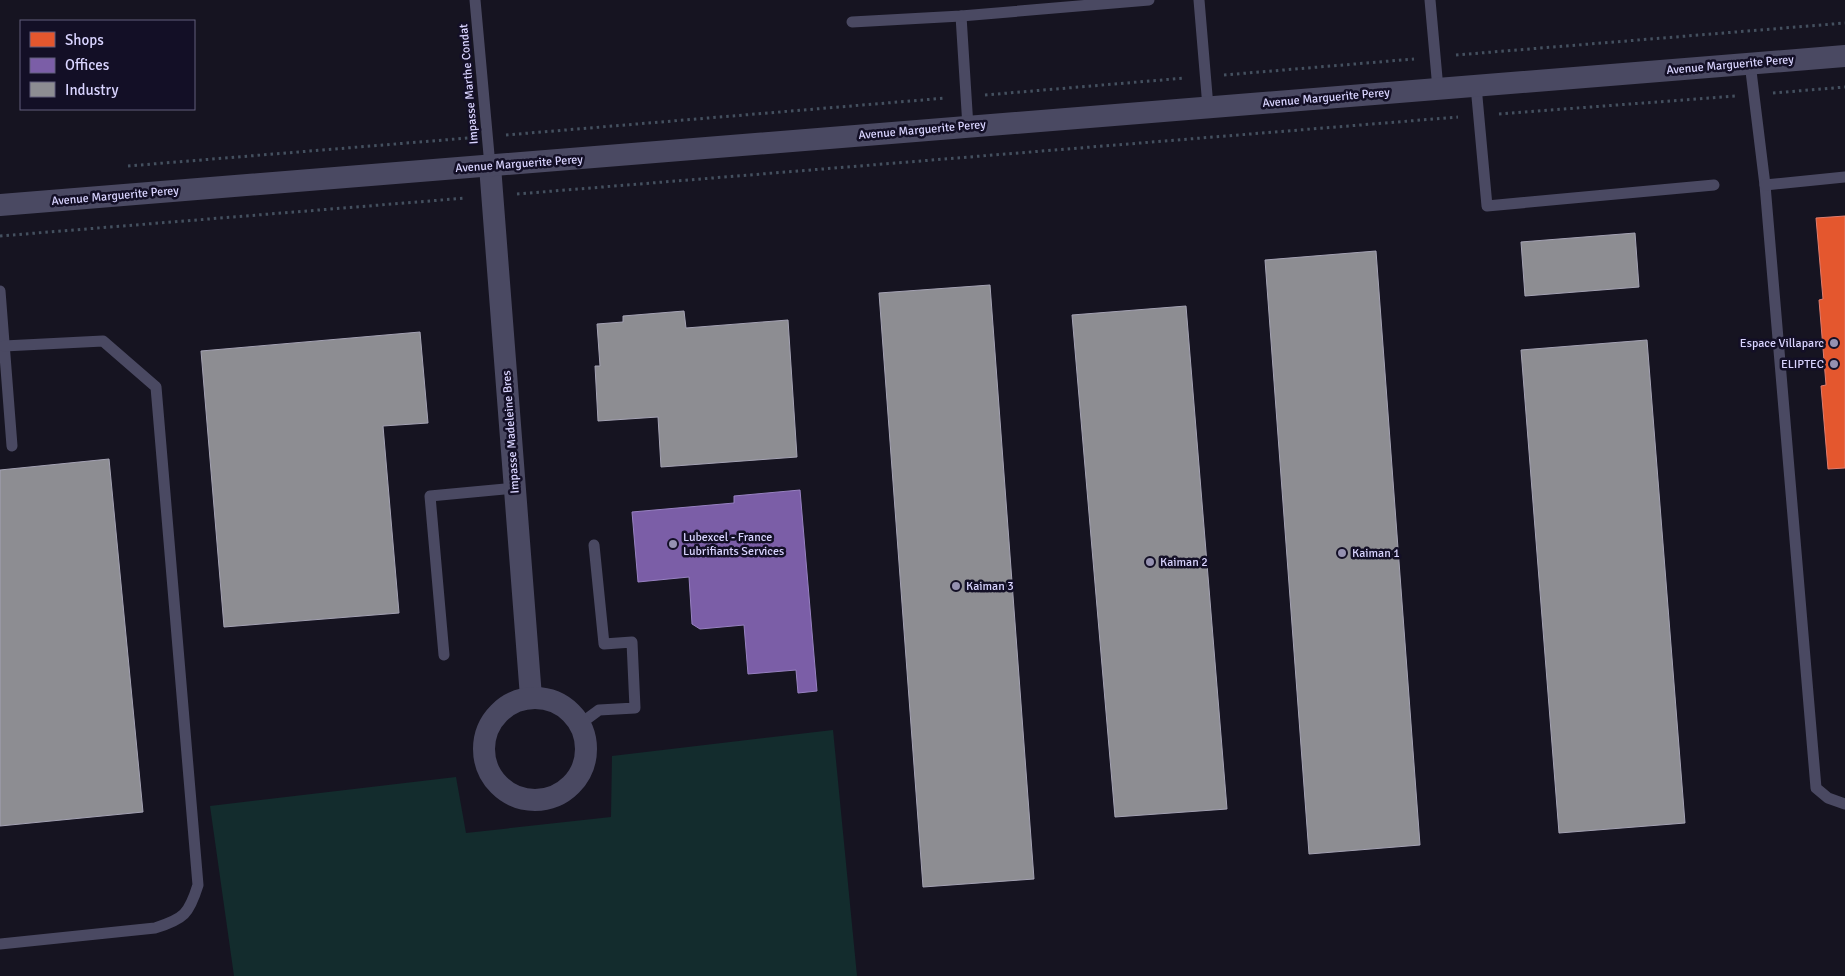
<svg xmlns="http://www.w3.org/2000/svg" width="1845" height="976" font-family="Signika,sans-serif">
  <rect width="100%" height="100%" fill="#161421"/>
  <polygon fill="#132c2d" points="833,730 857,976 234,976 210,806 456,777 466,833 611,817 612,756"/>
  <polygon fill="#e4572e" stroke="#e17c6d" points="1845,216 1845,468 1828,469 1821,386 1826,385 1819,300 1823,299 1816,218"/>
  <polygon fill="#7b5ea7" stroke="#9781c1" points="800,490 817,691 798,693 796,670 748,674 744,625 700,629 692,624 689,577 638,582 632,512 734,503 734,496"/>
  <g fill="#8d8d92" stroke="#a4a2b3">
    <polygon points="1635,233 1639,287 1525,296 1521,242"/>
    <polygon points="1376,251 1420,845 1309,854 1265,260"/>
    <polygon points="990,285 1034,879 923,887 879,293"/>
    <polygon points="1186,306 1227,809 1115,817 1072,315"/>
    <polygon points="684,311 686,328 788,320 797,457 661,467 658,417 598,421 595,366 600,366 597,324 623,322 623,316"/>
    <polygon points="420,332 428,423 383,426 399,613 224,627 201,351"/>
    <polygon points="1647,340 1685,823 1559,833 1521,350"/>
    <polygon points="109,459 143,812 0,826 0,470"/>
  </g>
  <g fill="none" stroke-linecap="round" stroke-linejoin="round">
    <g stroke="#44505f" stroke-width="3" stroke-dasharray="2.5 4" stroke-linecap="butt">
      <polyline points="1456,55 1845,23"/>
      <polyline points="1224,75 1414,59"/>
      <polyline points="1773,93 1845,87"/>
      <polyline points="985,95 1185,78"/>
      <polyline points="1499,114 1735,96"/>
      <polyline points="506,135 946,98"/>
      <polyline points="128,166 468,138"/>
      <polyline points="517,194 1458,117"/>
      <polyline points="0,236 466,198"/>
    </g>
    <g stroke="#4a4962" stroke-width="11">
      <polyline points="475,0 490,166"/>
      <polyline points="1199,0 1208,107"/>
      <polyline points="1430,0 1438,89"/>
      <polyline points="961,16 968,127"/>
      <polyline points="852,22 961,16 1149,0"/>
      <polyline points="1750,63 1765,185 1816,788 1828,798 1845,804"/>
      <polyline points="1476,86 1487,206 1714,185"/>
      <polyline points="1765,185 1845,177"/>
      <polyline points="0,291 12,446"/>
      <polyline points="444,655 430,496 515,488"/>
      <polyline points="580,724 599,710 635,708 632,642 604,644 594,545"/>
      <path d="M0,944L155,928C184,919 189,914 198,885L156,387L103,341L4,346"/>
    </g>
    <g stroke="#4a4962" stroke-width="22">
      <polyline points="490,166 531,697"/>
      <polyline points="0,205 1845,56"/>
      <circle cx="535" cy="749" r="51"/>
    </g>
  </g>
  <g fill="#9591b1" stroke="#130f26" stroke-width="2">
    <circle cx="1834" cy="343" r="5"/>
    <circle cx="1834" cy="364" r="5"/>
    <circle cx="673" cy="544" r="5"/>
    <circle cx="1342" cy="553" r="5"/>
    <circle cx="1150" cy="562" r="5"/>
    <circle cx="956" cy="586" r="5"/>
  </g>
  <g text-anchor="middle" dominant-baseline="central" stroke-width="5" stroke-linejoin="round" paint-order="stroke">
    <g font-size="12" fill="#d9d4ff" stroke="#130f26">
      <text transform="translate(1730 65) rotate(-5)">Avenue Marguerite Perey</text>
      <text transform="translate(469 84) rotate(-95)">Impasse Marthe Condat</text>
      <text transform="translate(1326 98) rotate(-5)">Avenue Marguerite Perey</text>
      <text transform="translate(922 130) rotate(-5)">Avenue Marguerite Perey</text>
      <text transform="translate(519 164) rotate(-4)">Avenue Marguerite Perey</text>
      <text transform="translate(115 196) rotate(-5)">Avenue Marguerite Perey</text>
      <text transform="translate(511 432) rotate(-94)">Impasse Madeleine Bres</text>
    </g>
    <g font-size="12" fill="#d9d4ff" stroke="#130f26" text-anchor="start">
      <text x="1824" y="343" text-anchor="end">Espace Villaparc</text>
      <text x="1824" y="364" text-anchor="end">ELIPTEC</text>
      <text x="683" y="537">Lubexcel - France<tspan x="683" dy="14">Lubrifiants Services</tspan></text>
      <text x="1352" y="553">Kaiman 1</text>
      <text x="1160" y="562">Kaiman 2</text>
      <text x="966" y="586">Kaiman 3</text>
    </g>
  </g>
  <rect x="20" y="20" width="175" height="90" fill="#130f26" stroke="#625e7d"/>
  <rect x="30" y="32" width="25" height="15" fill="#e4572e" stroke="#625e7d"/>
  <text x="65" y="45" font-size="15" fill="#d9d4ff">Shops</text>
  <rect x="30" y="58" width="25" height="15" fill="#7b5ea7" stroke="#625e7d"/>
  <text x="65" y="70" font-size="15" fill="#d9d4ff">Offices</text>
  <rect x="30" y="82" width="25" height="15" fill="#8d8d92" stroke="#625e7d"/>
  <text x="65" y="95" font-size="15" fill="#d9d4ff">Industry</text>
</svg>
